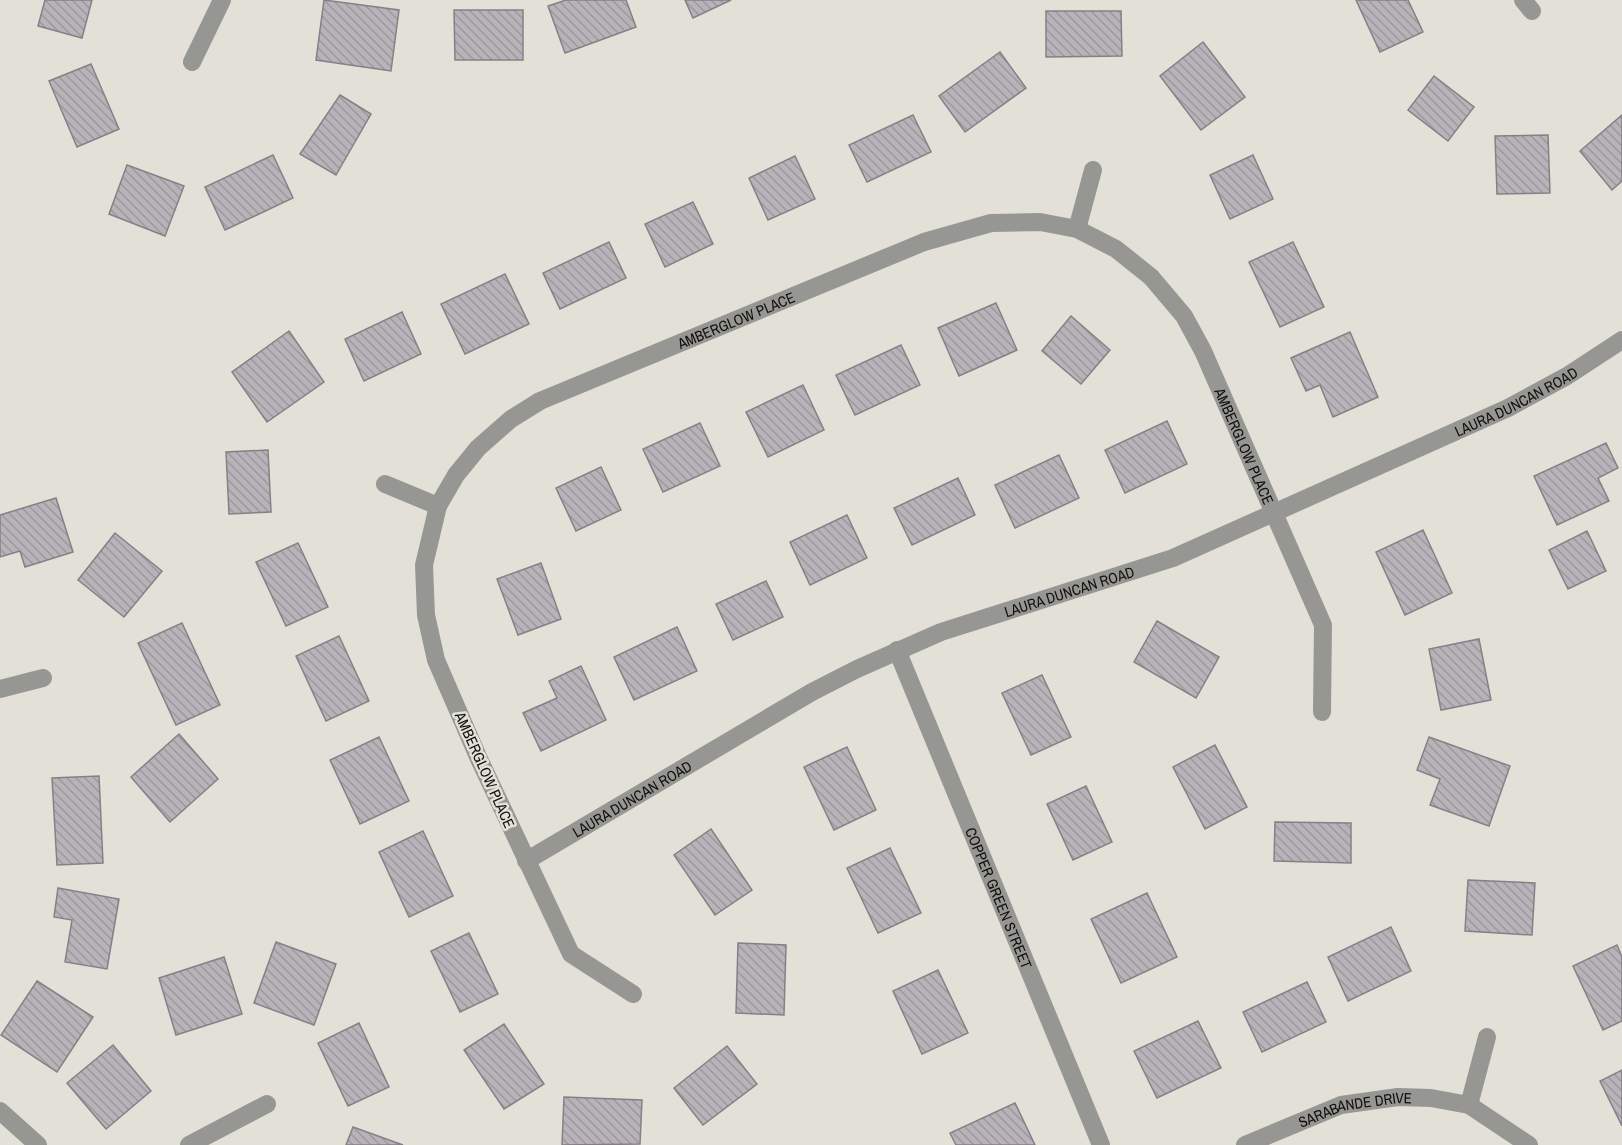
<svg xmlns="http://www.w3.org/2000/svg" width="1622" height="1145" font-family="'Archivo Narrow',sans-serif">
  <defs>
    <pattern id="building-back-hatch" width="6" height="6" patternUnits="userSpaceOnUse" patternTransform="scale(1.5)"><rect width="6" height="6" fill="#b8b2b9"/><path d="M-1 5l2 2M0 0l6 6M5-1l2 2" fill="none" stroke="#9d989e"/></pattern>
  </defs>
  <rect width="100%" height="100%" fill="#e3e0d8"/>
  <g fill="url(#building-back-hatch)" stroke="#868086" stroke-width="1.5">
    <polygon points="45,0 92,0 82,38 38,26"/>
    <polygon points="324,0 399,10 391,71 316,60"/>
    <polygon points="566,0 626,0 636,27 565,53 548,6"/>
    <polygon points="685,0 731,0 693,18"/>
    <polygon points="1356,0 1408,0 1423,32 1380,52"/>
    <polygon points="454,10 523,10 523,60 455,60"/>
    <polygon points="1046,11 1121,11 1122,56 1046,57"/>
    <polygon points="1203,42 1245,97 1201,130 1160,76"/>
    <polygon points="1000,52 1026,88 965,132 939,96"/>
    <polygon points="91,64 119,129 77,147 49,81"/>
    <polygon points="1434,76 1474,107 1448,141 1408,110"/>
    <polygon points="340,95 371,114 336,175 300,154"/>
    <polygon points="913,115 931,152 867,182 849,145"/>
    <polygon points="1622,115 1622,181 1612,190 1580,151"/>
    <polygon points="1548,135 1550,193 1497,194 1495,136"/>
    <polygon points="273,155 293,198 225,230 205,187"/>
    <polygon points="1253,155 1273,199 1230,219 1210,175"/>
    <polygon points="795,156 815,199 768,220 749,178"/>
    <polygon points="127,165 184,186 165,236 109,214"/>
    <polygon points="693,202 713,244 665,267 645,224"/>
    <polygon points="609,242 626,278 560,309 543,273"/>
    <polygon points="1293,242 1324,307 1280,327 1249,262"/>
    <polygon points="505,274 529,324 465,354 441,304"/>
    <polygon points="996,303 1017,350 959,376 938,328"/>
    <polygon points="402,312 421,354 364,381 345,339"/>
    <polygon points="1071,316 1110,350 1081,384 1042,351"/>
    <polygon points="289,331 324,382 267,422 232,372"/>
    <polygon points="1350,332 1378,397 1333,417 1320,385 1306,391 1291,358"/>
    <polygon points="901,345 920,385 855,415 836,375"/>
    <polygon points="803,385 824,430 768,457 746,412"/>
    <polygon points="1167,421 1187,464 1125,493 1105,450"/>
    <polygon points="700,423 720,466 663,492 643,449"/>
    <polygon points="1606,443 1618,468 1598,478 1609,501 1557,525 1534,476"/>
    <polygon points="268,450 271,512 229,514 226,452"/>
    <polygon points="1059,455 1079,498 1015,528 995,485"/>
    <polygon points="601,467 621,510 576,531 556,488"/>
    <polygon points="958,478 975,515 912,545 894,508"/>
    <polygon points="56,498 73,552 25,567 20,551 0,557 0,515"/>
    <polygon points="847,515 867,558 810,585 790,542"/>
    <polygon points="1423,530 1452,593 1405,615 1376,552"/>
    <polygon points="1587,531 1606,571 1568,589 1549,550"/>
    <polygon points="115,533 162,571 124,617 78,580"/>
    <polygon points="298,543 328,607 286,626 256,562"/>
    <polygon points="541,563 561,619 518,635 497,579"/>
    <polygon points="766,581 783,617 733,640 716,604"/>
    <polygon points="1157,621 1219,657 1196,698 1134,662"/>
    <polygon points="182,623 220,705 176,725 138,643"/>
    <polygon points="677,627 697,671 634,700 614,657"/>
    <polygon points="339,636 369,701 326,721 296,656"/>
    <polygon points="1479,639 1491,700 1441,710 1429,649"/>
    <polygon points="581,666 606,720 541,751 523,713 557,698 549,681"/>
    <polygon points="1042,675 1071,737 1031,755 1002,693"/>
    <polygon points="179,734 218,779 170,822 131,777"/>
    <polygon points="379,737 409,801 360,824 330,760"/>
    <polygon points="1429,737 1510,766 1489,826 1430,805 1440,779 1417,770"/>
    <polygon points="1215,745 1247,807 1205,829 1173,767"/>
    <polygon points="847,747 876,810 834,830 804,767"/>
    <polygon points="99,776 103,863 57,865 52,778"/>
    <polygon points="1086,786 1112,842 1073,860 1047,804"/>
    <polygon points="1275,822 1351,823 1351,863 1274,861"/>
    <polygon points="711,829 752,890 715,915 674,855"/>
    <polygon points="423,831 453,896 409,917 379,852"/>
    <polygon points="890,848 921,913 878,933 847,868"/>
    <polygon points="1468,880 1535,883 1532,935 1465,931"/>
    <polygon points="58,888 119,899 107,969 65,962 72,920 54,917"/>
    <polygon points="1147,893 1177,957 1121,983 1091,919"/>
    <polygon points="1391,927 1411,971 1348,1001 1328,957"/>
    <polygon points="469,933 498,994 460,1012 431,951"/>
    <polygon points="276,942 336,964 314,1025 254,1003"/>
    <polygon points="738,943 786,945 784,1015 736,1013"/>
    <polygon points="1617,945 1622,957 1622,1021 1603,1030 1573,966"/>
    <polygon points="224,957 242,1014 176,1035 159,978"/>
    <polygon points="938,970 968,1033 922,1054 893,991"/>
    <polygon points="37,981 93,1017 57,1072 1,1035"/>
    <polygon points="1307,982 1326,1022 1262,1052 1243,1012"/>
    <polygon points="1198,1021 1221,1068 1157,1098 1134,1051"/>
    <polygon points="359,1023 389,1087 348,1106 318,1043"/>
    <polygon points="504,1024 544,1084 504,1109 464,1050"/>
    <polygon points="113,1045 151,1091 106,1129 67,1083"/>
    <polygon points="727,1046 757,1084 703,1125 674,1088"/>
    <polygon points="1622,1070 1622,1126 1600,1081"/>
    <polygon points="564,1097 642,1100 640,1144 562,1145"/>
    <polygon points="1015,1103 1035,1145 956,1145 950,1133"/>
    <polygon points="353,1127 403,1145 346,1145"/>
  </g>
  <g fill="none" stroke-linecap="round" stroke-linejoin="round">
    <g stroke="#969793" stroke-width="18">
      <polyline points="1523,0 1532,11"/>
      <polyline points="192,62 222,0"/>
      <polyline points="1077,229 1093,170"/>
      <polyline points="385,484 438,506"/>
      <path id="s1" d="M897,650L1101,1145"/>
      <polyline points="0,689 43,678"/>
      <path id="s2" d="M526,861L812,692L857,669L941,632L1173,558L1508,408L1567,376L1622,340"/>
      <path id="s3" d="M633,994L571,954L479,759L436,660L426,615L424,565L438,506L456,475L478,448L511,419L540,401L924,242L991,223L1040,222L1077,229L1116,249L1151,277L1184,316L1203,351L1323,625L1322,712"/>
      <polyline points="1469,1105 1487,1037"/>
      <polyline points="0,1111 38,1145"/>
      <polyline points="189,1145 267,1104"/>
      <path id="s4" d="M1245,1145L1341,1105L1398,1097L1431,1098L1469,1105L1529,1145"/>
    </g>
  </g>
  <g text-anchor="middle" dominant-baseline="central" stroke-width="5" stroke-linejoin="round" paint-order="stroke">
    <g font-size="15" fill="#11100e" stroke="#e3e0d8">
      <text stroke="none"><textPath href="#s3" startOffset="915">AMBERGLOW PLACE</textPath></text>
      <text stroke="none"><textPath href="#s2" startOffset="1095">LAURA DUNCAN ROAD</textPath></text>
      <text stroke="none"><textPath href="#s3" startOffset="1558">AMBERGLOW PLACE</textPath></text>
      <text stroke="none"><textPath href="#s2" startOffset="609">LAURA DUNCAN ROAD</textPath></text>
      <text transform="translate(485 770) rotate(66)">AMBERGLOW PLACE</text>
      <text stroke="none"><textPath href="#s2" startOffset="123">LAURA DUNCAN ROAD</textPath></text>
      <text stroke="none"><textPath href="#s1" startOffset="268">COPPER GREEN STREET</textPath></text>
      <text stroke="none"><textPath href="#s4" startOffset="117">SARABANDE DRIVE</textPath></text>
    </g>
  </g>
</svg>
